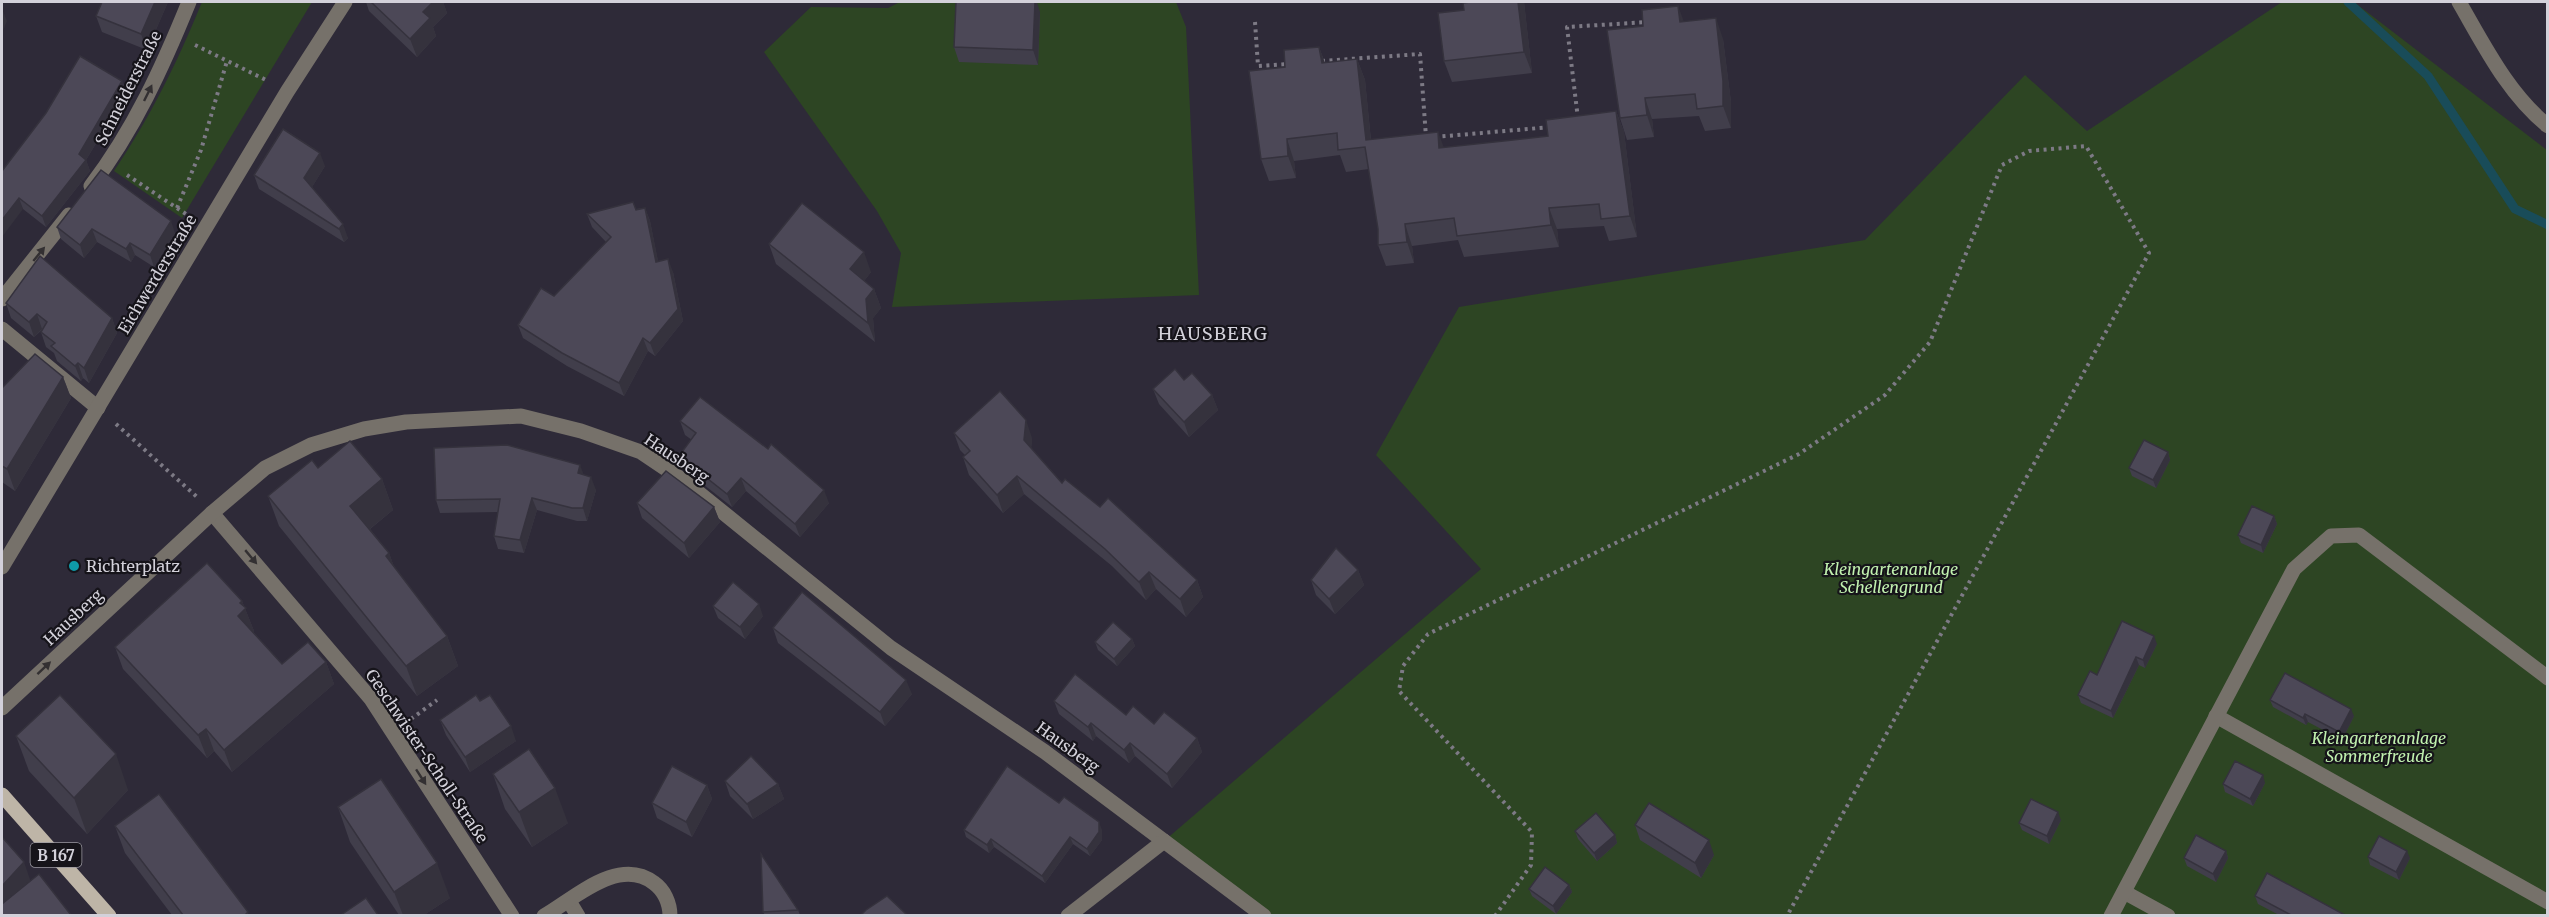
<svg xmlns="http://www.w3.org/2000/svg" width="2549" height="917" font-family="Merriweather,serif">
  <rect width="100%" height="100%" fill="#2e2a38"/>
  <g fill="#2d4523">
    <path d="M202,2H312L182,218L114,171C151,116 177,63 202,2Z"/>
    <polygon points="900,2 1176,2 1186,27 1199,295 892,307 901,253 877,211 764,52 811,7 888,8"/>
    <polygon points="2282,2 2354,2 2547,150 2547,915 1264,915 1164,841 1481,569 1376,455 1459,307 1865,240 2025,75 2087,131"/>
  </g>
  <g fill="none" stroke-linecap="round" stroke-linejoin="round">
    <polyline stroke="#194c59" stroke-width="9" points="2348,2 2428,76 2515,209 2548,225"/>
    <g stroke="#7d7a85" stroke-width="4" stroke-dasharray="3 4.5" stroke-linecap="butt">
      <polyline points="1255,22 1258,66 1288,64"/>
      <polyline points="195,45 266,80"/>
      <polyline points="1322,61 1420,54 1426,137"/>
      <polyline points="1578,119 1567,27 1648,22"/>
      <polyline points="1435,137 1551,127"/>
      <polyline points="127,175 186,214"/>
      <polyline points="177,208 201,150 227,61"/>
      <polyline points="116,424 197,497"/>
      <polyline points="411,719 437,700"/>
      <polyline points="1495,916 1531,865 1532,832 1399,691 1403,666 1428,634 1799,454 1885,395 1930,342 2002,165 2029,151 2086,146 2149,253 1787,916"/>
    </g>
    <g stroke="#76716a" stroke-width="15">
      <path d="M2459,2C2484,45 2508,94 2548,126"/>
      <path d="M91,186C134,130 163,66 189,2"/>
      <polyline points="2,299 69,215"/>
      <polyline points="2,329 98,408"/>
      <polyline points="212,513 371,699 512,916"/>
      <polyline points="2,567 287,92 345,2"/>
      <polyline points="2,708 212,513 265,468 311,445 364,429 406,422 521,416 581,431 641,452 684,481 891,648 1045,752 1264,916"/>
      <polyline points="2216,716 2548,902"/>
      <polyline points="2124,892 2168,916"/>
      <polyline points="569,901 578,916"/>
      <path d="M544,916C575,898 619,856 654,883C664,890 670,903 670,916"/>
      <polyline points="1068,916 1164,841"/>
      <polyline points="2111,916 2294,569 2331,536 2359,535 2548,678"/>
    </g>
    <polyline stroke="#beb5a7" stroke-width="15" points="2,795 109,916"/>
  </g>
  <g fill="#413e4b">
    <polygon points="168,2 147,50 102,32 96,16"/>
    <polygon points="366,2 443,2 447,13 433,27 436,36 417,57 369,11"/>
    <polygon points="1470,2 1524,2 1532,73 1452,82 1444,61 1464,10"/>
    <polygon points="1040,12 1038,65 959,62 954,47"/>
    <polygon points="1684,21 1723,39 1731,102 1731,128 1705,131 1699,116 1652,119 1654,137 1627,140 1620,118"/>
    <polygon points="1319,47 1325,63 1357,59 1365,80 1371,140 1444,148 1548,136 1616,111 1624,132 1637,237 1609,241 1604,226 1557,229 1559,247 1464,257 1458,240 1412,246 1414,263 1386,266 1378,245 1378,229 1369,169 1346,172 1340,155 1294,161 1296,178 1269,181 1261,159 1285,67"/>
    <polygon points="122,81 127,92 86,160 90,171 46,227 23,209 2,171"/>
    <polygon points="325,166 312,187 348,238 344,242 259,189 254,175"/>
    <polygon points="645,208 650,221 658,262 673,272 683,321 655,356 648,351 624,396 567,366 523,338 518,325 554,296 606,242 592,227 587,214"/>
    <polygon points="57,227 175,233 154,267 135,255 131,262 97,242 84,258 61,239"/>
    <polygon points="769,244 871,272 864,281 874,289 881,308 873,318 875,342 776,264"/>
    <polygon points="6,303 112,318 117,333 89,383 83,378 81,381 57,361 54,353 46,347 41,332 43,329 34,337 11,318"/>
    <polygon points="63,377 71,398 15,491 2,482 2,388"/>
    <polygon points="1184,380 1212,395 1218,410 1189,437 1159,404 1153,389"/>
    <polygon points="680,421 829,503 800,537 746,491 732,507 684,469 679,456 692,440 685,435"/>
    <polygon points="954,433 1032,438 1031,448 1062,483 1100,507 1197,580 1203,597 1186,617 1156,589 1146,600 1112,566 1024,494 1003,513 969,475 963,457 965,455 960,450"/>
    <polygon points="2168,452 2170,460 2156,488 2132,476 2129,468"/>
    <polygon points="318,468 382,479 393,510 370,529 389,553 394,567 447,636 458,666 417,696 279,526 268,496"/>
    <polygon points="584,475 596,490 587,521 577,521 537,510 524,553 498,549 494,536 498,512 440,513 436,500"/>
    <polygon points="637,503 714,507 720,522 689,558 642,518"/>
    <polygon points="2274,516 2277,524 2263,553 2241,543 2238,535"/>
    <polygon points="1358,570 1364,585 1335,614 1316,595 1311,580"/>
    <polygon points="242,601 254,631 253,632 282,664 326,662 334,684 232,772 214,751 207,758 123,669 115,647"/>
    <polygon points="713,606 763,616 745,639 718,618"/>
    <polygon points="773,628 912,694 885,726 778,643"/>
    <polygon points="1132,639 1135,646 1117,666 1098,650 1095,642"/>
    <polygon points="2157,644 2145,668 2139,665 2113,718 2081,703 2078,695 2097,675"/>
    <polygon points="2270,700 2354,716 2342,740 2308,722 2306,725 2273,707"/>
    <polygon points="480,701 516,741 470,772 446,735 440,720"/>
    <polygon points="1054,701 1126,715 1197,738 1202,752 1172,788 1135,756 1129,763 1096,736 1093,741 1059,714"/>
    <polygon points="16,736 128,790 87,834 29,771"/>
    <polygon points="493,774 568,823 532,847 505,809"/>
    <polygon points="725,781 778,784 784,799 753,819 730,796"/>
    <polygon points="2265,783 2253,806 2225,792 2223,784"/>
    <polygon points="707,785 712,799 692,837 657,818 652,803"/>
    <polygon points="1059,803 1102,830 1102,840 1090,856 1073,844 1045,883 994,847 989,853 966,837 964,830"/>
    <polygon points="338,807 450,898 424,915 399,915 350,842"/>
    <polygon points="2061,820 2049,844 2022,830 2019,823"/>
    <polygon points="1635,825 1714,855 1701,878 1640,840"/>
    <polygon points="115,826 250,915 172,915 125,853"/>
    <polygon points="1575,831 1615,835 1617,843 1597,861 1578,839"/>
    <polygon points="2226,851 2228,858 2216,882 2187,866 2184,858"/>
    <polygon points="2368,857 2410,858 2399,880 2370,865"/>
    <polygon points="1569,885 1572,892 1556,914 1532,896 1529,889"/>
    <polygon points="2255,896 2345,915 2279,915 2258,904"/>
    <polygon points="798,910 800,915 765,915 763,912"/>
  </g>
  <g fill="#35323d">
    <polygon points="155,2 168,2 147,50 141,34"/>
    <polygon points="433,2 443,2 447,13 433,27 436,36 417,57 410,39 423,12"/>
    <polygon points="1035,2 1037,2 1040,12 1038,65 1033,50"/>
    <polygon points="1518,2 1524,2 1532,73 1524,52"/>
    <polygon points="1678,6 1686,27 1680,22"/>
    <polygon points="2,9 7,21 2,33"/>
    <polygon points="1716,18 1723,39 1731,102 1731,128 1723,106"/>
    <polygon points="1319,47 1327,69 1322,63"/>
    <polygon points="1357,59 1365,80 1373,162 1366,140"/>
    <polygon points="122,81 127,92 86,160 90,171 46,227 42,216"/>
    <polygon points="1645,98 1652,119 1654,137 1647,115"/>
    <polygon points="1616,111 1624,132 1637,237 1630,216"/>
    <polygon points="1438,132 1446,153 1439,148"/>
    <polygon points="1287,139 1294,161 1296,178 1288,156"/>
    <polygon points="320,153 325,166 309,192 304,178"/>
    <polygon points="19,198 23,209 2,237 2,220"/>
    <polygon points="645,208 650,221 661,275 656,262"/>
    <polygon points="1549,208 1557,229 1559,247 1551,225"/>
    <polygon points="171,221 175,233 154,267 150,255"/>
    <polygon points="343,224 348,238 344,242 339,229"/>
    <polygon points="1405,224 1412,246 1414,263 1407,242"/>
    <polygon points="92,229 97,242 84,258 80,245"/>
    <polygon points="130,243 135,255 131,262 126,249"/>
    <polygon points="864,252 871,272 858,289 850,269"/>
    <polygon points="668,259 673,272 683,321 655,356 650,343"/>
    <polygon points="874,289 881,308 873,318 875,342 868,323 866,299"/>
    <polygon points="37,314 42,329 34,337 29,322"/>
    <polygon points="112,318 117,333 89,383 84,368"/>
    <polygon points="643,338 648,351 624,396 619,383"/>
    <polygon points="78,363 83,378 81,381 75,366"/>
    <polygon points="63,377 71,398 15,491 7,469"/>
    <polygon points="1212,395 1218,410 1189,437 1184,422"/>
    <polygon points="1026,420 1032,438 1031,458 1024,440"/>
    <polygon points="2168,452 2170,460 2156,488 2153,480"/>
    <polygon points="580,465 585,478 578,473"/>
    <polygon points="1017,476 1024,494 1003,513 997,495"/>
    <polygon points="591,477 596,490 587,521 583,508"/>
    <polygon points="741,478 746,491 732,507 727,494"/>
    <polygon points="382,479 393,510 361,536 350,506"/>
    <polygon points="824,490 829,503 800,537 795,524"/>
    <polygon points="532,498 537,510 524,553 520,540"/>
    <polygon points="714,507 720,522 689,558 684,543"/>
    <polygon points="2274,516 2277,524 2263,553 2261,545"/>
    <polygon points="389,553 400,583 386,556"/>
    <polygon points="1358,570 1364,585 1335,614 1329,599"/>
    <polygon points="1149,572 1156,589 1146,600 1139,582"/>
    <polygon points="1197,580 1203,597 1186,617 1180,599"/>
    <polygon points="242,601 254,631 246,638 238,616 240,603"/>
    <polygon points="759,604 763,616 745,639 740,627"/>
    <polygon points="447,636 458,666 417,696 406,666"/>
    <polygon points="2154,636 2157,644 2145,668 2143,660"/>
    <polygon points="1132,639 1135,646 1117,666 1114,659"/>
    <polygon points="2136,657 2139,665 2113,718 2111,711"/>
    <polygon points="326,662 334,684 232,772 224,750"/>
    <polygon points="906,680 912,694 885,726 880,712"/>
    <polygon points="2351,709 2354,716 2342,740 2339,732"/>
    <polygon points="2305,714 2308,722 2306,725 2303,718"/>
    <polygon points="1091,723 1096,736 1093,741 1088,727"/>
    <polygon points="511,726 516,741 470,772 465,757"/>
    <polygon points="206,729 214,751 207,758 198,735"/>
    <polygon points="1197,738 1202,752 1172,788 1167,774"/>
    <polygon points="1130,743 1135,756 1129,763 1124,750"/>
    <polygon points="116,754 128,790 87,834 74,798"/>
    <polygon points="2263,775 2265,783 2253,806 2250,799"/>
    <polygon points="778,784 784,799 753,819 747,804"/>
    <polygon points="707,785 712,799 692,837 686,822"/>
    <polygon points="555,788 568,823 532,847 519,812"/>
    <polygon points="2058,812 2061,820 2049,844 2047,836"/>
    <polygon points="1099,822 1102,830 1102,840 1090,856 1087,849"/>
    <polygon points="1615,835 1617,843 1597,861 1594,853"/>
    <polygon points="1070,837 1073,844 1045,883 1042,876"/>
    <polygon points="991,839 994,847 989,853 987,845"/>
    <polygon points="1709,840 1714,855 1701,878 1695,863"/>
    <polygon points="2226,851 2228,858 2216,882 2213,874"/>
    <polygon points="2407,851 2410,858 2399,880 2396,872"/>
    <polygon points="24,862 34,891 2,915 2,886"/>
    <polygon points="437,863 450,898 424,915 403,915 394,892"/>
    <polygon points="1569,885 1572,892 1556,914 1553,906"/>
  </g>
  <g fill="#4c4857" stroke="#35323d" stroke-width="1.5">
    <polygon points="102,2 155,2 141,34 96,16"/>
    <polygon points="371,2 433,2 423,12 430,18 410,39"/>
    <polygon points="956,2 1035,2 1033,50 954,47"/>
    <polygon points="1470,2 1518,2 1524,52 1444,61 1438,13 1464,10 1463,3"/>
    <polygon points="1678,6 1680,22 1716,18 1723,81 1723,106 1697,109 1695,94 1645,98 1647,115 1620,118 1607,30 1643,26 1642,10"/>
    <polygon points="1319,47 1322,63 1357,59 1366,140 1438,132 1439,148 1513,140 1548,136 1546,120 1616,111 1630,216 1601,219 1599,204 1549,208 1551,225 1457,236 1454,218 1405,224 1407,242 1378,245 1378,229 1365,147 1338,150 1337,133 1287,139 1288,156 1261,159 1249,71 1285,67 1284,50"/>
    <polygon points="80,56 122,81 79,154 86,160 42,216 19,198 2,220 2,171 46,113"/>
    <polygon points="283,129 320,153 304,178 343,224 339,229 254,175"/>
    <polygon points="101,170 171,221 150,255 130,243 126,249 92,229 80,245 57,227"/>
    <polygon points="633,202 636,210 645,208 656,262 668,259 678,309 650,343 643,338 619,383 562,353 518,325 541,288 554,296 611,237 587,214"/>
    <polygon points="802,203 864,252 850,269 874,289 866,299 868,323 769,244"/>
    <polygon points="40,256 112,318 84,368 78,363 75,366 51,346 55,343 41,332 47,322 37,314 29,322 6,303"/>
    <polygon points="35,354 63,377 7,469 2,466 2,388"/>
    <polygon points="1175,369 1184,380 1192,373 1212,395 1184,422 1153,389"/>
    <polygon points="1000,391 1026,420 1024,440 1062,483 1065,479 1100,507 1108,498 1197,580 1180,599 1149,572 1139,582 1105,549 1017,476 997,495 963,457 970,451 954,433"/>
    <polygon points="700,397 768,449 771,444 824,490 795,524 741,478 727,494 679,456 696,433 680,421"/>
    <polygon points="2144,440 2168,452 2153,480 2129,468"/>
    <polygon points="350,441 382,479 350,506 389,553 386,556 447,636 406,666 268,496 312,460 318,468"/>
    <polygon points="507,445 580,465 578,473 591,477 583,508 572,508 532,498 520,540 494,536 500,499 436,500 434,448"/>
    <polygon points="666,471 714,507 684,543 637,503"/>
    <polygon points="2252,506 2274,516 2261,545 2238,535"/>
    <polygon points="1336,548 1358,570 1329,599 1311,580"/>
    <polygon points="207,563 242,601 240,603 246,608 238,616 282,664 308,642 326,662 224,750 206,729 198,735 115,647"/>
    <polygon points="733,582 759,604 740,627 713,606"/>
    <polygon points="802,592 906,680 880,712 773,628"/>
    <polygon points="2122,621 2154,636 2143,660 2136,657 2111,711 2078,695 2090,671 2097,675"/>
    <polygon points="1113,622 1132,639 1114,659 1095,642"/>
    <polygon points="2285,673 2351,709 2339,732 2305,714 2303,718 2270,700"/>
    <polygon points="1075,674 1126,715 1133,706 1154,724 1164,712 1197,738 1167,774 1130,743 1124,750 1091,723 1088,727 1054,701"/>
    <polygon points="60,695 116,754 74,798 16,736"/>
    <polygon points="476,695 480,701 490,695 511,726 465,757 440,720"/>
    <polygon points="529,749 555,788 519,812 493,774"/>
    <polygon points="751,756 778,784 747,804 725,781"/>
    <polygon points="2235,761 2263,775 2250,799 2223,784"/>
    <polygon points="672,766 707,785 686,822 652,803"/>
    <polygon points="1007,766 1059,803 1064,797 1099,822 1099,832 1087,849 1070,837 1042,876 991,839 987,845 964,830"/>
    <polygon points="381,779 437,863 394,892 338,807"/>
    <polygon points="159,794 248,912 245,915 183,915 115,826"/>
    <polygon points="2031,799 2058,812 2047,836 2019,823"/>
    <polygon points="1649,803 1709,840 1695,863 1635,825"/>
    <polygon points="1596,813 1615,835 1594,853 1575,831"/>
    <polygon points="2196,835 2226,851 2213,874 2184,858"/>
    <polygon points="2379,836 2407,851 2396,872 2368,857"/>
    <polygon points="2,837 24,862 2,886"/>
    <polygon points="761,854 798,910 763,912"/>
    <polygon points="1545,867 1569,885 1553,906 1529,889"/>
    <polygon points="2267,873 2345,915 2291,915 2255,896"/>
    <polygon points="39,874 71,915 2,915 2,904"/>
    <polygon points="887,896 907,915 861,915 866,910"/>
    <polygon points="366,898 378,915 341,915"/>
  </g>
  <defs><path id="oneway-solid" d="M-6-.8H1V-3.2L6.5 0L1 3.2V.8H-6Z" transform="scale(1.5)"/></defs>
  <g fill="#333032">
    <use href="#oneway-solid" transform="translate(148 93) rotate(-64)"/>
    <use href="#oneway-solid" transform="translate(39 254) rotate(-51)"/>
    <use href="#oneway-solid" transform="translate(251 557) rotate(50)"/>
    <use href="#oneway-solid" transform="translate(44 668) rotate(-43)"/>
    <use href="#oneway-solid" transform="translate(421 777) rotate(57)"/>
  </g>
  <circle fill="#0f9aa8" stroke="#16141a" stroke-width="2" cx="74" cy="566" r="6"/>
  <g text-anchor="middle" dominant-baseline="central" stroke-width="4.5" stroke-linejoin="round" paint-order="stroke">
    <rect fill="#16141a" stroke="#9a98a0" stroke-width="1.5" x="30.5" y="843" width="51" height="24" rx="4.5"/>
    <g font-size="15" font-weight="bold" fill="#d3d1da">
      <text x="56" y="855">B 167</text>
    </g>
    <g font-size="16" fill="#d3d1da" stroke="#16141a">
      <text transform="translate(128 88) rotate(-63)">Schneiderstraße</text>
      <text transform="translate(157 274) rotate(-59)">Eichwerderstraße</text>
      <text transform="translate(677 458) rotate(34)">Hausberg</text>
      <text transform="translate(73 617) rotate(-43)">Hausberg</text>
      <text transform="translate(1068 747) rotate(36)">Hausberg</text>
      <text transform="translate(427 756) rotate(56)">Geschwister-Scholl-Straße</text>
    </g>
    <g font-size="16" fill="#d3d1da" stroke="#16141a" text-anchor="start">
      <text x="86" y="566">Richterplatz</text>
    </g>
    <g font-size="16" font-style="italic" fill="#c1f1af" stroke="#16141a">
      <text x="1891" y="569">Kleingartenanlage<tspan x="1891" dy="18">Schellengrund</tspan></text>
      <text x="2379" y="738">Kleingartenanlage<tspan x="2379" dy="18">Sommerfreude</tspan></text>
    </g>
    <g font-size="18" letter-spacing="1.5" fill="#d3d1da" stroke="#16141a">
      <text x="1213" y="333">HAUSBERG</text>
    </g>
  </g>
  <rect width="2549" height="917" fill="none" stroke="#d3d1da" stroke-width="6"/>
</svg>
